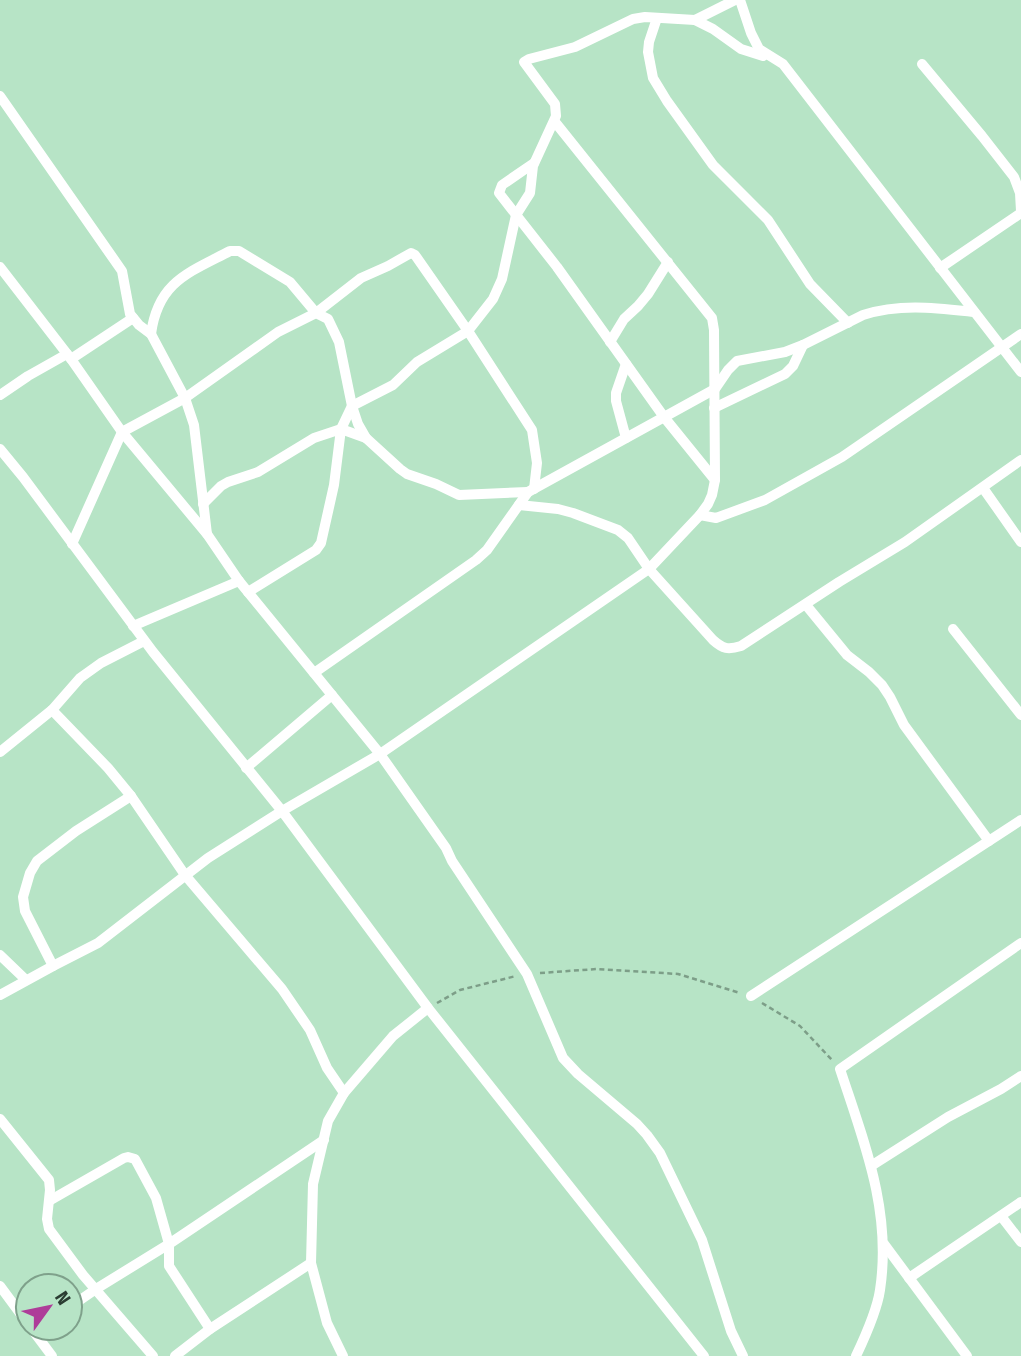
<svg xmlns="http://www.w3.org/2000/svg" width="1021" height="1356" font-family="'Fira Sans Condensed',sans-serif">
  <rect width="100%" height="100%" fill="#b7e4c6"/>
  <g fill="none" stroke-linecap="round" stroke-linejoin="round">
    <g stroke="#7d9e88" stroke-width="2.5" stroke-dasharray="5 3.5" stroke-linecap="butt">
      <polyline points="540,973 597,969 678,974 740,993"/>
      <polyline points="437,1003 460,990 516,976"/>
      <polyline points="762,1003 800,1026 832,1060"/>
    </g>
    <g stroke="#fff" stroke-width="10">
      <polyline points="740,0 751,33 759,49 783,64 1021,372"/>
      <polyline points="657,18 649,42 648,52 653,78 667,101 713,165 768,220 810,284 848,323"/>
      <polyline points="695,20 713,29 741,49 763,56"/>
      <polyline points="922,64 982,136 1014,177 1020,193 1021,211"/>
      <polyline points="0,96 122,271 130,314 139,325 151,334 185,398 194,425 207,534"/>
      <polyline points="534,163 502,185 499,193 557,267 664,417 715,480"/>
      <polyline points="0,267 71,359 122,432 207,534 239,581 380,754 446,848 452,861 527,974 563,1058 578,1074 637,1124 647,1135 660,1153 702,1240 731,1331 743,1356"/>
      <polyline points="940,268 1021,213"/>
      <path d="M151,334C158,282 188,273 230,251H239L290,282L316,313L328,319L339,342L352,406L358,424L366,438L400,469L407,474L436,484L459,495L528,492"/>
      <polyline points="610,342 624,319 638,306 648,294 668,262"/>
      <polyline points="71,359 133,318"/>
      <polyline points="0,395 28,376 67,354"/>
      <polyline points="714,408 785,374 793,366 803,345"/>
      <polyline points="626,438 616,401 616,393 626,364"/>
      <polyline points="0,449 23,477 153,652 282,811 428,1008 704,1356"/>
      <polyline points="983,488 1021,542"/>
      <polyline points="203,504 221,486 228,482 258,472 314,438 341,429 366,438"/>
      <path d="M519,505L558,509L573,513L618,530L628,538L649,569L713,640C723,649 728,650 741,646L839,582L905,542L1021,460"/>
      <polyline points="700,515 716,518 765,500 842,457 1021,334"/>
      <polyline points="72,544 122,432 185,398 278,332 316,313 361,278 388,266 411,253 415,255 468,331 532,430 537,463 534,489"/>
      <polyline points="248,592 316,550 321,543 334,485 341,429 352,406 393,385 417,362 468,331 493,299 502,279 516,215 530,193 533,166 556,116 555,104 524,62 529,59 575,47 633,19 645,17 695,20 735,0"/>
      <polyline points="806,605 847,655 869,672 882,685 890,697 904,725 989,841"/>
      <polyline points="133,626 239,581"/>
      <polyline points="953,629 1021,715"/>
      <path d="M314,673L476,560L487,550L528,492L715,389L728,370L737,361L785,352L803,345L863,315C900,303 937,308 974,312"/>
      <polyline points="52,710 108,768 131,796 185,875 282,989 310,1030 327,1068 344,1093"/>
      <polyline points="0,752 52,710 80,678 101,663 144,641"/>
      <polyline points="246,768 332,695"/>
      <polyline points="0,955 26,980"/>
      <polyline points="53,966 25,911 23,897 30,873 37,861 76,831 131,796"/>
      <polyline points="0,995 53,966 98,943 208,858 282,811 380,754 649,569 700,515 708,504 712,495 715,480 714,330 712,318 555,122"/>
      <polyline points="751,996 1021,820"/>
      <polyline points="0,1119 49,1180 50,1190 47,1219 49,1229 83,1275 153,1356"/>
      <polyline points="871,1166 948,1117 1001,1089 1021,1076"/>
      <polyline points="49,1201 124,1158 128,1157 135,1159 156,1198 169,1244 169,1266 210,1329"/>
      <polyline points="1001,1216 1021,1242"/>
      <polyline points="884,1244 967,1356"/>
      <polyline points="909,1278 1021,1202"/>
      <polyline points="0,1286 28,1324"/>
      <polyline points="70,1307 96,1289 169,1244 324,1140"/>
      <polyline points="31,1328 52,1356"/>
      <polyline points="175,1356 210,1329 311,1263"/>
      <polyline points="343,1356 327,1323 311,1263 313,1184 328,1121 344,1093 393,1036 428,1008"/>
      <path d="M856,1356C865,1337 877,1311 880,1290C892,1211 864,1142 840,1069L1021,943"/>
    </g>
  </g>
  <g transform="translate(49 1307) rotate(57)"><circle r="33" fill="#b7e4c6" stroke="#7fa18b" stroke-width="2"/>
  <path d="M0-5L12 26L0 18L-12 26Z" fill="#ae3d99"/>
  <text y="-10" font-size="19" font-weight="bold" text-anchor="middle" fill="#2b3d32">N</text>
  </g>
</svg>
